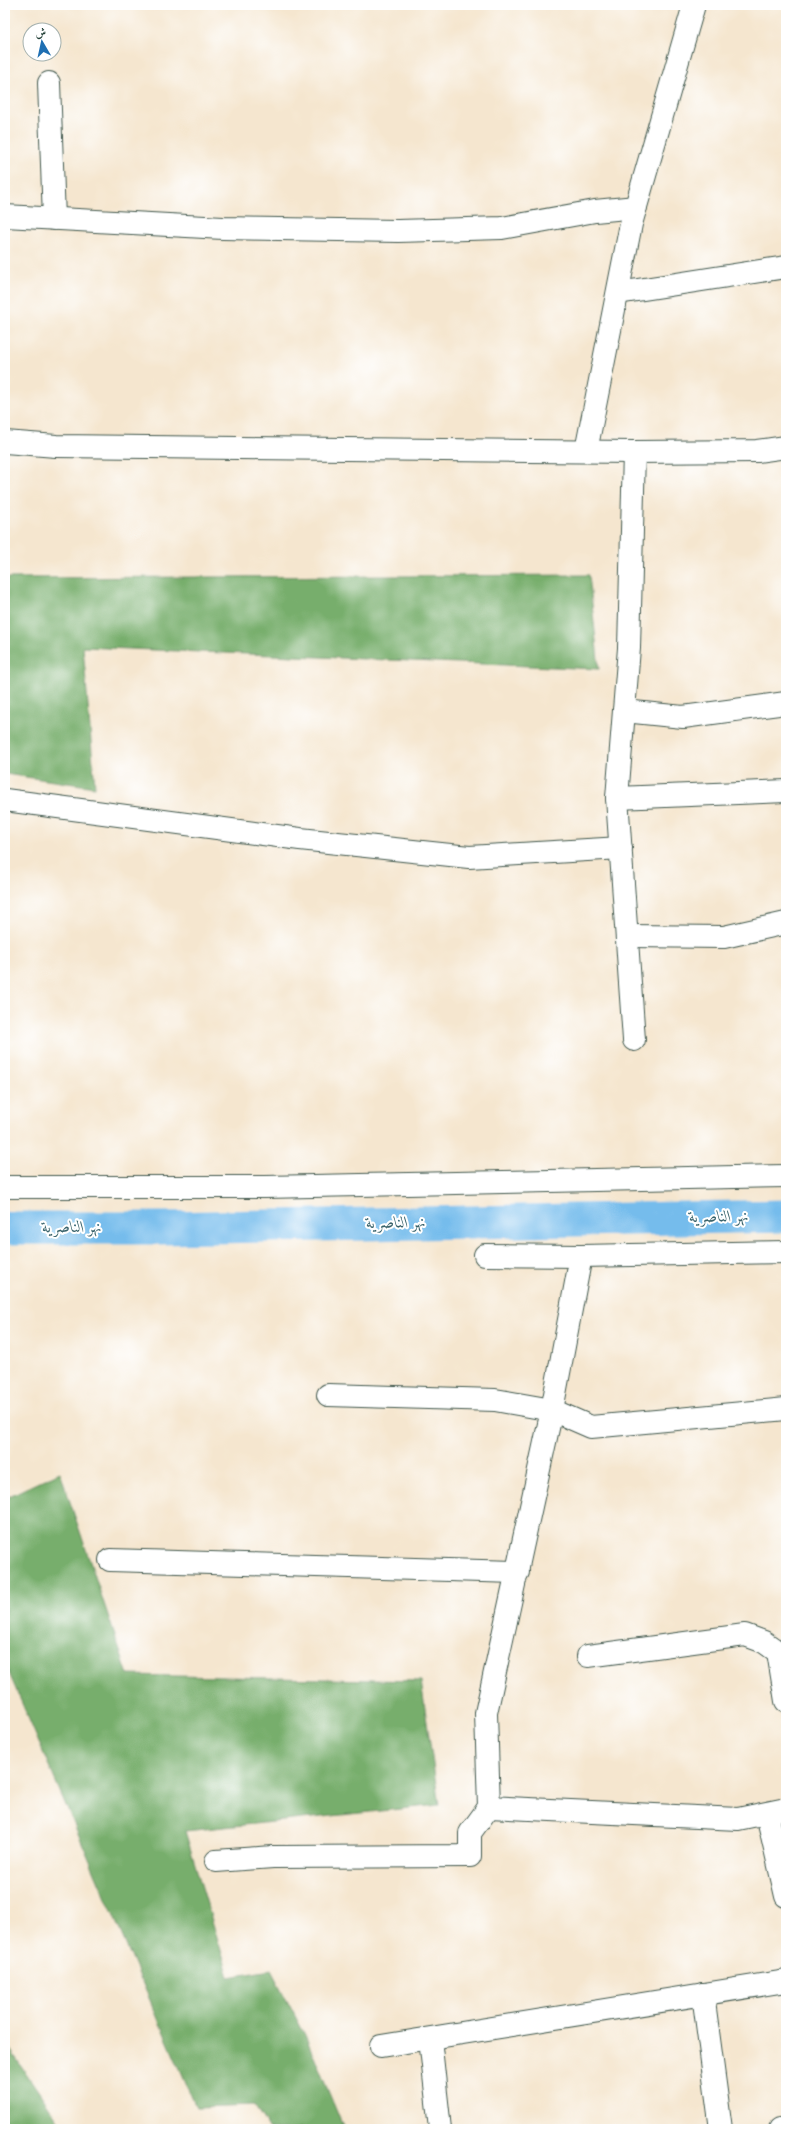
<svg xmlns="http://www.w3.org/2000/svg" width="791" height="2134" font-family="'Sorts Mill Goudy',Amiri,serif">
  <rect width="100%" height="100%" fill="#fff"/>
  <filter id="ink" filterUnits="userSpaceOnUse"><feTurbulence type="fractalNoise" baseFrequency=".025" numOctaves="2"/><feDisplacementMap in="SourceGraphic" scale="8" xChannelSelector="R" yChannelSelector="G"/><feConvolveMatrix kernelMatrix="1 2 1 2 8 2 1 2 1" color-interpolation-filters="sRGB"/></filter>
  <filter id="wash" filterUnits="userSpaceOnUse"><feTurbulence type="fractalNoise" baseFrequency=".012" numOctaves="4" result="noise"/><feDisplacementMap in="SourceGraphic" scale="16" xChannelSelector="R" yChannelSelector="G"/><feGaussianBlur stdDeviation="0.9" result="paint"/><feColorMatrix in="noise" values="0 0 0 0 0 0 0 0 0 0 0 0 0 0 0 0 0 1.4 0 .05"/><feComposite in="paint" operator="in"/></filter>
  <g filter="url(#wash)">
    <rect width="100%" height="100%" fill="#f5e6cf"/>
    <g fill="#77ae6c" stroke="#4b7650">
      <polygon points="589,575 599,669 83,647 95,787 5,774 5,578"/>
      <polygon points="60,1472 128,1675 421,1681 439,1805 185,1831 229,1977 271,1970 305,2035 344,2129 268,2129 255,2105 196,2107 5,1664 5,1498"/>
      <polygon points="5,2042 64,2129 5,2129"/>
    </g>
    <g fill="none" stroke-linecap="round" stroke-linejoin="round">
      <polyline stroke="#74bcec" stroke-width="33" points="5,1228 162,1228 786,1216"/>
    </g>
  </g>
  <g filter="url(#ink)">
    <g fill="none" stroke-linecap="round" stroke-linejoin="round">
      <g stroke="#3f564b" stroke-width="24">
        <g id="minor">
          <polyline points="49,83 54,219"/>
          <polyline points="5,216 223,228 398,231 502,228 595,211 636,207"/>
          <polyline points="618,293 786,267"/>
          <polyline points="5,442 56,446 634,452 757,451 786,447"/>
          <polyline points="586,451 631,224 694,5"/>
          <polyline points="634,452 629,648 617,798 634,1040"/>
          <polyline points="624,711 683,717 786,703"/>
          <polyline points="617,798 786,791"/>
          <polyline points="5,800 300,839 469,857 621,848"/>
          <polyline points="628,936 724,937 786,923"/>
          <polyline points="5,1187 265,1187 786,1176"/>
          <polyline points="485,1255 581,1256 786,1252"/>
          <polyline points="581,1256 552,1410 486,1713 489,1807 738,1819 786,1809"/>
          <polyline points="328,1395 495,1400 552,1410 591,1427 786,1409"/>
          <polyline points="110,1560 518,1572"/>
          <polyline points="588,1656 745,1635 764,1642 778,1652 786,1701"/>
          <polyline points="767,1814 786,1896"/>
          <polyline points="216,1861 273,1857 470,1856 470,1833 489,1807"/>
          <polyline points="703,1994 721,2129"/>
          <polyline points="430,2039 440,2129"/>
          <polyline points="381,2046 786,1981"/>
          <polyline points="780,2129 786,2128"/>
        </g>
      </g>
      <use href="#minor" stroke="#fff" stroke-width="22"/>
    </g>
  </g>
  <g text-anchor="middle" dominant-baseline="central" stroke-width="4" stroke-linejoin="round" paint-order="stroke">
    <g font-size="16" font-style="italic" fill="#39636b" stroke="#fff">
      <text transform="translate(719 1218) rotate(-1)">نهر الناصرية</text>
      <text transform="translate(396 1224) rotate(-1)">نهر الناصرية</text>
      <text x="72" y="1228">نهر الناصرية</text>
    </g>
  </g>
  <rect width="791" height="2134" fill="none" stroke="#fff" stroke-width="20"/>
  <g transform="translate(42 42) rotate(351)"><circle r="19" fill="#ffffff" stroke="#a5b1ae"/>
  <path d="M0-3L7 15L0 10L-7 15Z" fill="#1f6fb2"/>
  <text y="-6" font-size="11" font-weight="bold" text-anchor="middle" fill="#1f3d34">ش</text>
  </g>
</svg>
